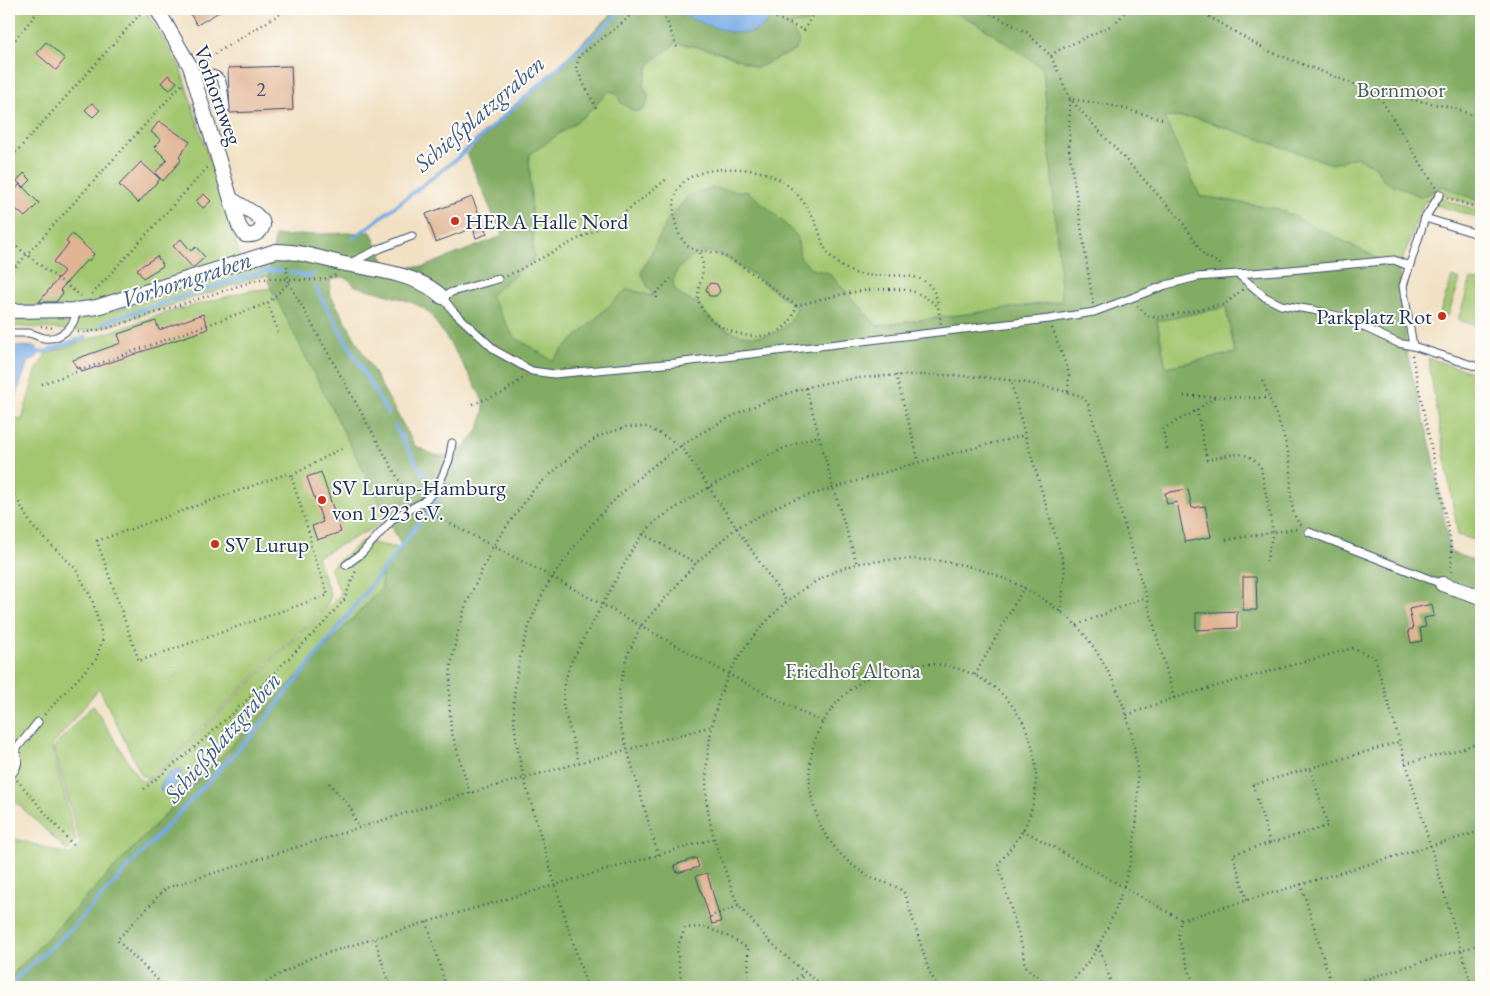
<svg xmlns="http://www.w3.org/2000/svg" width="1490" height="996" font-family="'EB Garamond',serif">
  <rect width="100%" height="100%" fill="#fdfcf7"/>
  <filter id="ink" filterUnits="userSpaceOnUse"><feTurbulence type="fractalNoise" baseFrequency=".02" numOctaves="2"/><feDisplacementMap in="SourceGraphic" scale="10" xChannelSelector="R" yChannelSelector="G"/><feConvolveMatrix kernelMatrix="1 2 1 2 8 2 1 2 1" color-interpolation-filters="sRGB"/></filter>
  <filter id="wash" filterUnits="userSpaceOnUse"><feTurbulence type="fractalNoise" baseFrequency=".0096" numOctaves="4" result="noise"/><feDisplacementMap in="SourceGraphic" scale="20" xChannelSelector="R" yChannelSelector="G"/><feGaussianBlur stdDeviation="1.12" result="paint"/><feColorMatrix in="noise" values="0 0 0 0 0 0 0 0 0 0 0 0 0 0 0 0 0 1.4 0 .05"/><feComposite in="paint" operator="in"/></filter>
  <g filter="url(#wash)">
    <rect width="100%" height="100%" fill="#f1e0c2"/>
    <g fill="#a3c771" stroke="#5f7b68">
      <polygon points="9,9 137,9 142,17 148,14 180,67 241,259 85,308 9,306"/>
      <path d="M816,9H947L975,22L1043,68L1063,301L877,326L829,273L811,269L800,257L797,236L776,215L748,192L690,194L668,220L641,273L654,297L627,289L552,360L514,337L489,295L534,259L529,155L587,114L609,91L649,97L643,86L650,63L676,43C706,48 730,54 757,68L798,42L789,24L814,14Z"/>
      <polygon points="1163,117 1197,118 1332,164 1356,157 1375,166 1384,181 1443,186 1481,202 1481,207 1449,197 1441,192 1439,195 1448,201 1481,211 1481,219 1424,201 1399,269 1279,209 1200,196"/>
      <path d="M700,252H711L721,255L752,274L796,306C791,336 754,343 730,331C716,325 706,316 699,303C680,299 663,286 680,267C685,261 694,257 700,252Z"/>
      <polygon points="271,259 269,276 258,277 109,326 89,331 9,326 9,316 89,316 117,310"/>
      <polygon points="1452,277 1460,280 1448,316 1440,313"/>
      <polygon points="1471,279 1481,282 1479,287 1481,288 1481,307 1476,325 1458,320"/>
      <polygon points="272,288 275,293 272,297 276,301 278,299 395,510 381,524 317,557 331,597 326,606 151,778 142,776 99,688 52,746 76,841 68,851 17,803 9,803 9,417 22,420 36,371 46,354 159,315 248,291"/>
      <polygon points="1226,307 1235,353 1166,367 1157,321"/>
      <polygon points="1428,358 1481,375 1481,542 1458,535"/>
      <polygon points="362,541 403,549 381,571 382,588 9,978 9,837 70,855 80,844 54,747 93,705 140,781 152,779 341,594 330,568"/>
    </g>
    <path fill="#82ac63" stroke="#4e6e60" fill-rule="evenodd" d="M617,9C630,9 657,6 668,9C697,15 760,59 773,9H816L808,22L790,25L799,42L796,50L757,68C730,54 707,48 676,43L650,63L643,86L649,97L645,108L636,112L621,103L616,93L609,91L587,114L529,155L534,259L490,295L514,337L552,360L627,289L653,296L641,273L668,220L690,194L714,188L748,192L776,215L797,236L800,257L811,269L829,273L877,326L1062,301L1043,68L975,22L947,9H1481V202L1443,186L1422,197L1384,181L1375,166L1356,157L1332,164L1197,118L1164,117L1200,196L1279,209L1399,269L1407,353L1433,455L1450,552L1481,563V987H9V978L382,588L381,571L403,549L268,282L275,236L371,232L386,266L423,267L502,236L467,154ZM700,252H711L721,255L752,274L796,307C791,336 754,342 730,331C716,325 706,316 699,303C680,299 663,286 680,267C685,261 694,257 700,252ZM343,277L348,279L355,286C372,291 415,300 427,311C438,322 479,388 483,402C488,424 464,458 440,456C432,455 423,449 415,446L329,292L331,279ZM1226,307L1235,353L1166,367L1157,321Z"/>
    <g fill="#77aae4" stroke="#496ca1">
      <path d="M669,9H773C763,47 722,31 697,21C688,17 677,14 669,9Z"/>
      <polygon points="9,346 37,347 37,357 27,363 16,397 13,403 9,406"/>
      <path d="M178,769H181L182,773L174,788L169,792L160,791C161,779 168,774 178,769Z"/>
    </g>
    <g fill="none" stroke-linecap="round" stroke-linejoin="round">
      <g stroke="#77aae4" stroke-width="4">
        <polyline points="354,238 454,161 624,9"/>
        <polyline points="291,272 308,277 314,273"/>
        <polyline points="315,287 388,414"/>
        <polyline points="102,324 113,319 264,271 282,271"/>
        <polyline points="33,354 47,351 86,337"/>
        <polyline points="395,426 432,490"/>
        <polyline points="9,985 69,931 262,724 335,632 439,497 435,494"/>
      </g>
    </g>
    <g id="blocks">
      <g fill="#e1b594">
        <polygon points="187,9 224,9 197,25"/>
        <polygon points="46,42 65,59 56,70 36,53"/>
        <polygon points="291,66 293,110 230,113 228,68"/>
        <polygon points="168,75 177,82 170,90 161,83"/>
        <polygon points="92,103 100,110 93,117 85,110"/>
        <polygon points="159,121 190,142 179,157 181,160 163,181 155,173 167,160 154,147 161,140 151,132"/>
        <polygon points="141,162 160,179 138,203 119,185"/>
        <polygon points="24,173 31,180 23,188 17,181"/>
        <polygon points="20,184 39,203 25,217 9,203 9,197"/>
        <polygon points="204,194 211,201 203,208 196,201"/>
        <polygon points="472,197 487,234 476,238 473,228 436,242 426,214"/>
        <polygon points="72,234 94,254 89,261 86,261 60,290 63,293 56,302 39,302 64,271 53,262 69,244 66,242"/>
        <polygon points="181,239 191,251 196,247 205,257 193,268 173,246"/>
        <polygon points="157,256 163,266 143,278 137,269"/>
        <polygon points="710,283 717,284 720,291 716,296 709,296 706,289"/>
        <polygon points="203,314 208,329 82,372 80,367 77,369 73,360 121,343 118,334 156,321 159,330"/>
        <polygon points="321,472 341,532 317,540 312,526 323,522 307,477"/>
        <polygon points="1188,489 1192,508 1205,506 1211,537 1185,542 1177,502 1167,504 1165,493"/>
        <polygon points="1243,577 1256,577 1257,610 1243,610"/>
        <polygon points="1432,604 1434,616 1424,618 1426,627 1420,628 1422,641 1411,643 1408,630 1413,629 1409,609"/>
        <polygon points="1237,611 1237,628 1196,630 1196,613"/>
        <polygon points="696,858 699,867 677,873 674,865"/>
        <polygon points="707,873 721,922 712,924 696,876"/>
      </g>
    </g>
  </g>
  <g filter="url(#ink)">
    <use href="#blocks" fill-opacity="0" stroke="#3b4a6d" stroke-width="1"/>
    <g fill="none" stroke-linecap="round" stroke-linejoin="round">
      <g stroke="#3b4a6d" stroke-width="9">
        <g id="lane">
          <path d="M192,73C226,72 222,78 226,108"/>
          <polyline points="1425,218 1481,235"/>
          <polyline points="350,263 379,249 412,236"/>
          <polyline points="1238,274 1265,297 1281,305 1313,310 1342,317 1398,343 1413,346 1481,368"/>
          <polyline points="498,279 452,292 442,297 454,312 496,351 532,371 554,374 675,363 1049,319 1094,312 1166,285 1197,277 1290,270 1394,260 1409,266"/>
          <path d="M9,333C15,333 22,333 29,333C34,334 39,337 44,338C60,340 76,327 76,310"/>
          <polyline points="1413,346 1403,286 1425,218 1440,194"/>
          <polyline points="1309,532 1442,584"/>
          <polyline points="346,565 361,554 395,517 423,502 437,489 449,460 452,443"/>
          <polyline points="13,753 38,722"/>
        </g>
      </g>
      <g stroke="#3b4a6d" stroke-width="16">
        <g id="street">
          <path d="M157,9L190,66L239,226L245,235C254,236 260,234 263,225L262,221L255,214L231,199"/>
          <path d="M9,311L76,310L97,307L276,251C298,251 319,258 340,263C370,269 420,274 442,297"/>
          <polyline points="1442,584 1481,597"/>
          <path d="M9,746C15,756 17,763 9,772"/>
        </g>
      </g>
      <g stroke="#3b4a6d" stroke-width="2.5" stroke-dasharray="1 4" stroke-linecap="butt">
        <polyline points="662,9 678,50"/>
        <polyline points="982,9 1026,32 1051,56 1070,99 1181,220 1204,255 1222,265"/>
        <polyline points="1196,9 1266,50 1377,93 1450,107 1481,118"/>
        <polyline points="776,18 804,30 816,9"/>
        <polyline points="9,47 40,9"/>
        <polyline points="1051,56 1057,51 1114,24 1128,9"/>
        <polyline points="203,63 213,55 288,9"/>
        <polyline points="1377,93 1436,188"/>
        <polyline points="596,108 576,68 579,56 621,24 637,9"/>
        <polyline points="9,160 144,10"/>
        <polyline points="1447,198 1481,209"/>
        <polyline points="9,241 81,296"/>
        <path d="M700,253C701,256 702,260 703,264C704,277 694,293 700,305C716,340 788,352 796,306C831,296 870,286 907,290C919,292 928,299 938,306L941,324"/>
        <polyline points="9,274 183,83"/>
        <polyline points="507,276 618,218 668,178"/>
        <polyline points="289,283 410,500"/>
        <polyline points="92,294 208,167"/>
        <polyline points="657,298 656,293 671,279"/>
        <polyline points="268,303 278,332"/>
        <polyline points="1093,304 1069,149 1070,99 1110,105 1162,119"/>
        <path d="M796,306C773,289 749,268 722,255C708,249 694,255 684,242C678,235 675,223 674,214C673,202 676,187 686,180C706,165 753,166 774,177C793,185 808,206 816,224C819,229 820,236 822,242C827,255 837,265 850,271C880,285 932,258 938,306"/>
        <polyline points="1137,306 1149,316 1157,318 1225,304 1243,289"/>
        <polyline points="41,326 53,328"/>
        <polyline points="1052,328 1069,373 1068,392"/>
        <path d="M78,332H87L108,328L257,280C284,275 310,286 336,275"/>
        <polyline points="1412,355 1451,543 1452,576"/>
        <polyline points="896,375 919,462"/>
        <polyline points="1010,379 1025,435 1065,568 1061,612"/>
        <path d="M1263,381C1272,408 1286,434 1290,463C1293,483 1286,512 1302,526"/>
        <polyline points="42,384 268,303 289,283 287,272 287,263"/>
        <polyline points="806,388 833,487 857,564"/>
        <polyline points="1184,396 1269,398"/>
        <polyline points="473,404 503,393 526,376"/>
        <path d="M1197,410L1207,460C1228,456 1247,446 1261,468L1273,532L1266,564"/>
        <polyline points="1167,449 1163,429 1197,410 1215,397"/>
        <polyline points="291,476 286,474 97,541 139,661 328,595 310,544 311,539 291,476 342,448"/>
        <polyline points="9,485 32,526 75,568 92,599 103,639 96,659 44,715"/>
        <polyline points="424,510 552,577 728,674 823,723"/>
        <polyline points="643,534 696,563"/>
        <polyline points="1226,540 1294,529 1300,530"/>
        <polyline points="1077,625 1146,597"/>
        <polyline points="975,675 1024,587"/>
        <polyline points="1127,715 1174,698 1353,648 1375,658 1472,987"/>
        <polyline points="579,763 563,705 564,685 570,664 632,550 643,534 657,520 709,487 784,448 818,436"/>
        <polyline points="1405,763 1452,752 1481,742"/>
        <polyline points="17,780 73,845"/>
        <polyline points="329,783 351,808 357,827"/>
        <polyline points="144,789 195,747 248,699 325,622 344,600 357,568"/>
        <polyline points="470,793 451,730 449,697 451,665 457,635 465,607 493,546 533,490 578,450 599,436 626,427 648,427 681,446 786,601"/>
        <polyline points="1023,830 1180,919"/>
        <polyline points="1270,843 1253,785 1399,742"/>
        <polyline points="658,855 619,721 619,691 626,658 641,626 696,563 736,528 784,503 919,462 1025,435"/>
        <polyline points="1301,884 1332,987"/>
        <polyline points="1247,900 1233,854 1328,826 1310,767"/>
        <polyline points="711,918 711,916 739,906"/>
        <polyline points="427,922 446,987"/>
        <polyline points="375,939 390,987"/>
        <polyline points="1098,946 1104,959 1112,987"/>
        <polyline points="165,987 117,940 166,888 470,793 712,726"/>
        <polyline points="257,987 308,959 427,922 713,839"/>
        <path d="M587,987C571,936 555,885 540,834C527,789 512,745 514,698C516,659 532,608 553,576C560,566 568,556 575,546C630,471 715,414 805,388C840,378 876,376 912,375C970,374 1025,379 1081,396L1088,403L1146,597L1174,698"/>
        <polyline points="682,987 677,948 685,928 706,927 729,937 748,948 749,987"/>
        <polyline points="773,987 794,981 803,972"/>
        <polyline points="798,987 802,975"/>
        <path d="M825,987C799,969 776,949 755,925C751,919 744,913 740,907C735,900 732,889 729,880C712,839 703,806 707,761C713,702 727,663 768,620C792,594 822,574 856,564C864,562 872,562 880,561C941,554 995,568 1046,601C1057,609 1069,617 1078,627C1123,680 1143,748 1137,817C1133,859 1123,897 1104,935C1100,941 1097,949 1093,955C1085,966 1076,977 1067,987"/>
        <path d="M938,987L929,971L905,894C897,884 883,883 872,878C853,868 836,852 825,834C808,803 804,765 818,732C863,634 1008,643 1033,750C1038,772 1037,795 1029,817C1023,834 1011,847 1001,861L999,867L1023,950C1023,976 1035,969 1047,987"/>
        <polyline points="1195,987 1178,937 1181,920 1481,831"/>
        <polyline points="1340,987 1481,944"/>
      </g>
      <use href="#lane" stroke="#fff" stroke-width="7"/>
      <use href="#street" stroke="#fff" stroke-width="14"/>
    </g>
  </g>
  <g fill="#c8321e" stroke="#fdfcf7" stroke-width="2">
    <circle cx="455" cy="221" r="5"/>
    <circle cx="1442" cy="316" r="5"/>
    <circle cx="322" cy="500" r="5"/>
    <circle cx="215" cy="544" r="5"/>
  </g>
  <g text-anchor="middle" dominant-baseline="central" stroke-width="4" stroke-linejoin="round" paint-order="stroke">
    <g font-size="20" fill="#4c506c">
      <text x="261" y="89">2</text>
    </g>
    <g font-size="22" fill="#445d64" stroke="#fdfcf7">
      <text x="1401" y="89">Bornmoor</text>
      <text x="853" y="670">Friedhof Altona</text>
    </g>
    <g font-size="22" fill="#1b2f5e" stroke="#fdfcf7">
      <text transform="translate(218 95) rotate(70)">Vorhornweg</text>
    </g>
    <g font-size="22" fill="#1b2f5e" stroke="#fdfcf7" text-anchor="start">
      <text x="465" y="221">HERA Halle Nord</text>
      <text x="1432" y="316" text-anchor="end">Parkplatz Rot</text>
      <text x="332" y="487">SV Lurup-Hamburg<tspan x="332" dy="25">von 1923 e.V.</tspan></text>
      <text x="225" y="544">SV Lurup</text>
    </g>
    <g font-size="24" font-style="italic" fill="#3b5a8d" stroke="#fdfcf7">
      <text transform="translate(479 113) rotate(-41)">Schießplatzgraben</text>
      <text transform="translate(186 279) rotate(-18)">Vorhorngraben</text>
      <text transform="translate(222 737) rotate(-49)">Schießplatzgraben</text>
    </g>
  </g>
  <rect width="1490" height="996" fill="none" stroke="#fdfcf7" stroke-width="30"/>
</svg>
